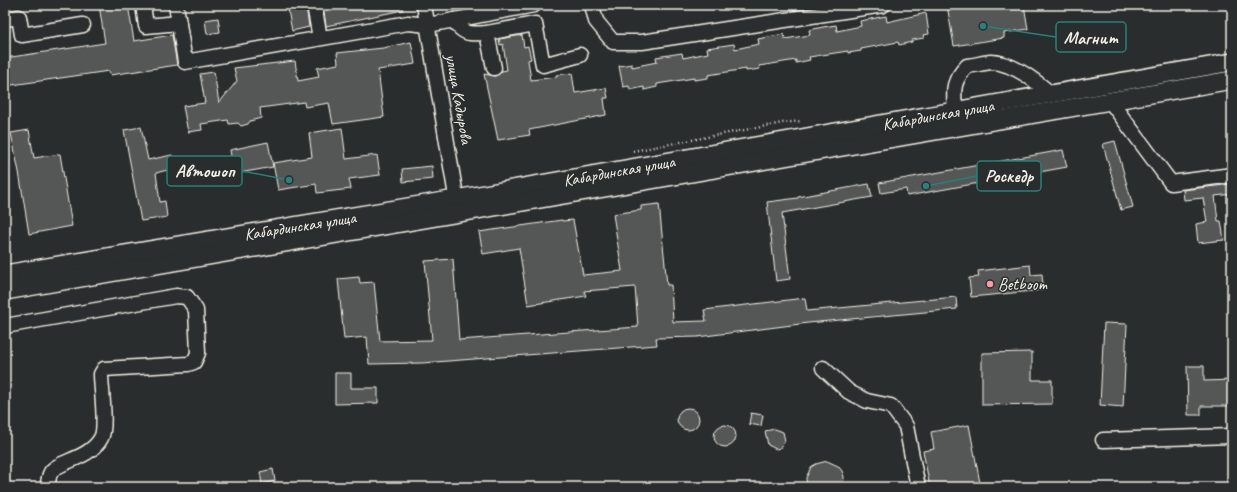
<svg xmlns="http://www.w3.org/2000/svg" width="1237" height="492" font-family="Caveat,sans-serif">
  <rect width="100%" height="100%" fill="#2a2d2e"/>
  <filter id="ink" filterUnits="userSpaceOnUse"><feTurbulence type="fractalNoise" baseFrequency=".025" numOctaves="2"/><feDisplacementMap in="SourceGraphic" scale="8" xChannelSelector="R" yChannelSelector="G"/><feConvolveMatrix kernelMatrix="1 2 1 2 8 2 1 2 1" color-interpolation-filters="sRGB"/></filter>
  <g filter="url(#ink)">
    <g fill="#555756" stroke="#f4f1e8">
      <polygon points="99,5 128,5 134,41 172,35 177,65 110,75 109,71 5,86 5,58 105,43"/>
      <polygon points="287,5 306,5 309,27 292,31"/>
      <polygon points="323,5 402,5 403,10 326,26"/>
      <polygon points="947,5 1024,5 1028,29 1004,33 1004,38 954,46"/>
      <polygon points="926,13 929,34 923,35 924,38 912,40 912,42 899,45 898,42 861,49 861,51 848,53 848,51 809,57 810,60 796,63 796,60 759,66 760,69 746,71 746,69 708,75 708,78 694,80 694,78 657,84 657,87 644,90 644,87 630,90 629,86 623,87 619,66 632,64 632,67 657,62 656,57 682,53 683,58 708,53 707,48 734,44 735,49 759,44 758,39 784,34 785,39 810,35 809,30 823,27 836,25 837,31 861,26 860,21 886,16 887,22"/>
      <polygon points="218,18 220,32 207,34 205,20"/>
      <polygon points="522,35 524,47 528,46 531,59 528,60 531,80 557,77 556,75 572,73 575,93 606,88 608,98 604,98 606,115 529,130 530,135 498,140 484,74 495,76 502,71 507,70 503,44 500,45 499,39"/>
      <polygon points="411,42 415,64 378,70 384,117 333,124 329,103 305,107 304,102 260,108 261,118 250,121 248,124 241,126 238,123 229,124 228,120 201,124 202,130 188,132 183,106 205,103 200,74 214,72 219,103 237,81 234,68 295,61 298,81 319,77 317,68 338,64 337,53 383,48"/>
      <polygon points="141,127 148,160 172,155 175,168 156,173 160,202 165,201 167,217 141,221 124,130"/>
      <polygon points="342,128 346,159 377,155 380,175 349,179 351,189 317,193 316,184 278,190 273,163 312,157 309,133"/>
      <polygon points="29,130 34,158 60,154 72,226 29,234 19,172 11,133"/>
      <polygon points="1115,141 1133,207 1121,210 1103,144"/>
      <polygon points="268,142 273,167 234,174 230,150"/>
      <polygon points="1063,150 1067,167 907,196 906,189 881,193 879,183"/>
      <polygon points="432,166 433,179 403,182 402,169"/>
      <polygon points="869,184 872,197 782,213 790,279 776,281 767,202 798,198 798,197"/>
      <polygon points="1232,184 1232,194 1215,196 1218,221 1221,221 1224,240 1198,243 1196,224 1207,222 1203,198 1184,200 1183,190"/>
      <polygon points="659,204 667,285 671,285 673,322 706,321 704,310 805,298 807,311 956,297 957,309 808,323 697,337 656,338 657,345 422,363 369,364 367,337 344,339 338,279 359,277 360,283 374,282 380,341 432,340 425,261 453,259 459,340 638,327 635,287 584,291 586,296 528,305 519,248 483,254 479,232 562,220 562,221 573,220 583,275 622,271 613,214 641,210 641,206"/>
      <polygon points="1030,265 1031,275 1042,274 1043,290 971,297 969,278 979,277 978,271"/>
      <polygon points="1104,323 1127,324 1123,407 1100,405"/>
      <polygon points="1032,352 1032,380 1052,380 1052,404 982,405 982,353"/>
      <polygon points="1187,366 1204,366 1204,381 1232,380 1232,406 1201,406 1201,415 1188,415"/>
      <polygon points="335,373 351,373 351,388 378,388 378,403 335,404"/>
      <circle cx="688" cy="419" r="11"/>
      <polygon points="751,413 763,415 761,426 749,424"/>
      <polygon points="969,425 980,483 962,487 930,487 923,451 934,449 931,432"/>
      <circle cx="725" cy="436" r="11"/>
      <polygon points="775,429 783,432 785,441 780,448 776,449 768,445 765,431"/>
      <polygon points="827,461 838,466 842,471 844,477 843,487 807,487 806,478 811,467 816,464"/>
      <polygon points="273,469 275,481 262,484 260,472"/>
    </g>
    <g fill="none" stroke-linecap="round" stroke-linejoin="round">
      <g stroke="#f4f1e8" stroke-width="17">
        <g id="minor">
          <polyline points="143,5 146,26 179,23"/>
          <polyline points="176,5 185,62 408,23 428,25 534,5"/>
          <polyline points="314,5 320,38"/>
          <polyline points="424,5 458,208"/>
          <polyline points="592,5 596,21 613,42 642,42 883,5"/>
          <polyline points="5,19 19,17 22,35 83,25"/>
          <path d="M453,20C464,35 469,34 487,33L494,68"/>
          <polyline points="487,33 535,24 543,65 580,55"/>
          <polyline points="1110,101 1171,183 1232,175"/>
          <path d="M955,112C954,90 951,83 967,66C975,65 983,63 991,62C1012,62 1036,81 1051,94"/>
          <path d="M5,326L176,296L187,297L196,310L198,353L194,362L188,364L104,369L101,374C101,387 107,428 101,438C90,459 58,461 51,472C48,477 48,482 48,487"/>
          <polyline points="823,368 849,392 867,401 891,406 906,426 918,487"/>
          <polyline points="1103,440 1232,436"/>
        </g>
      </g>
      <g stroke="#f4f1e8" stroke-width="20">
        <g id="major">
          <polyline points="5,274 456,199 1232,62"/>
          <polyline points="5,291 1232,80"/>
        </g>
      </g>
      <polyline stroke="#f4f1e8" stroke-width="2.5" stroke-dasharray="1 3" stroke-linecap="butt" points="633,151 782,123 802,121"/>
      <use href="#minor" stroke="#2a2d2e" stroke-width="14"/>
      <use href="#major" stroke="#2a2d2e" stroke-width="17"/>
    </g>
  </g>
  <circle fill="#ff9aa2" stroke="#2a2d2e" stroke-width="1.5" cx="990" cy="284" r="4"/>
  <g text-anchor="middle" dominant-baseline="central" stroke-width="3" stroke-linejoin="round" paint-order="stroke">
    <g font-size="17" fill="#f4f1e8" stroke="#2a2d2e">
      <text transform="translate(459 99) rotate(80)">улица Кадырова</text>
      <text transform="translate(938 115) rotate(-10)">Кабардинская улица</text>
      <text transform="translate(619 171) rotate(-10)">Кабардинская улица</text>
      <text transform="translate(300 226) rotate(-9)">Кабардинская улица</text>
    </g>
    <g font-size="17" fill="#f4f1e8" stroke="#2a2d2e" text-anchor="start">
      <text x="998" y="284">Betboom</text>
    </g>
  </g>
  <path fill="none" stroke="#26827a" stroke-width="1.5" d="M983 26L1056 37M289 180L242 171M926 186L977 176"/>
  <g fill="#26827a" stroke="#2a2d2e" stroke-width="1.5">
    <circle cx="983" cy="26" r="4"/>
    <circle cx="289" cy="180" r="4"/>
    <circle cx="926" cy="186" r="4"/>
  </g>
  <g fill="#2a2d2e" stroke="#26827a" stroke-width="1.5">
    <rect x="1056" y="22" width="70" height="30" rx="4"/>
    <rect x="167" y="156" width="75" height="30" rx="4"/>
    <rect x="977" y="161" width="64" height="30" rx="4"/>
  </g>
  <g font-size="18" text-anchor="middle" font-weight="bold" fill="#f4f1e8">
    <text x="1091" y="44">Магнит</text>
    <text x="205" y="177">Автошоп</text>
    <text x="1009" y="182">Роскедр</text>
  </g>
  <rect width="1237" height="492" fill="none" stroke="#2a2d2e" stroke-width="20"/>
  <rect x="10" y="10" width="1217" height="472" fill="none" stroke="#f4f1e8" stroke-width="1.5" filter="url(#ink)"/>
</svg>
